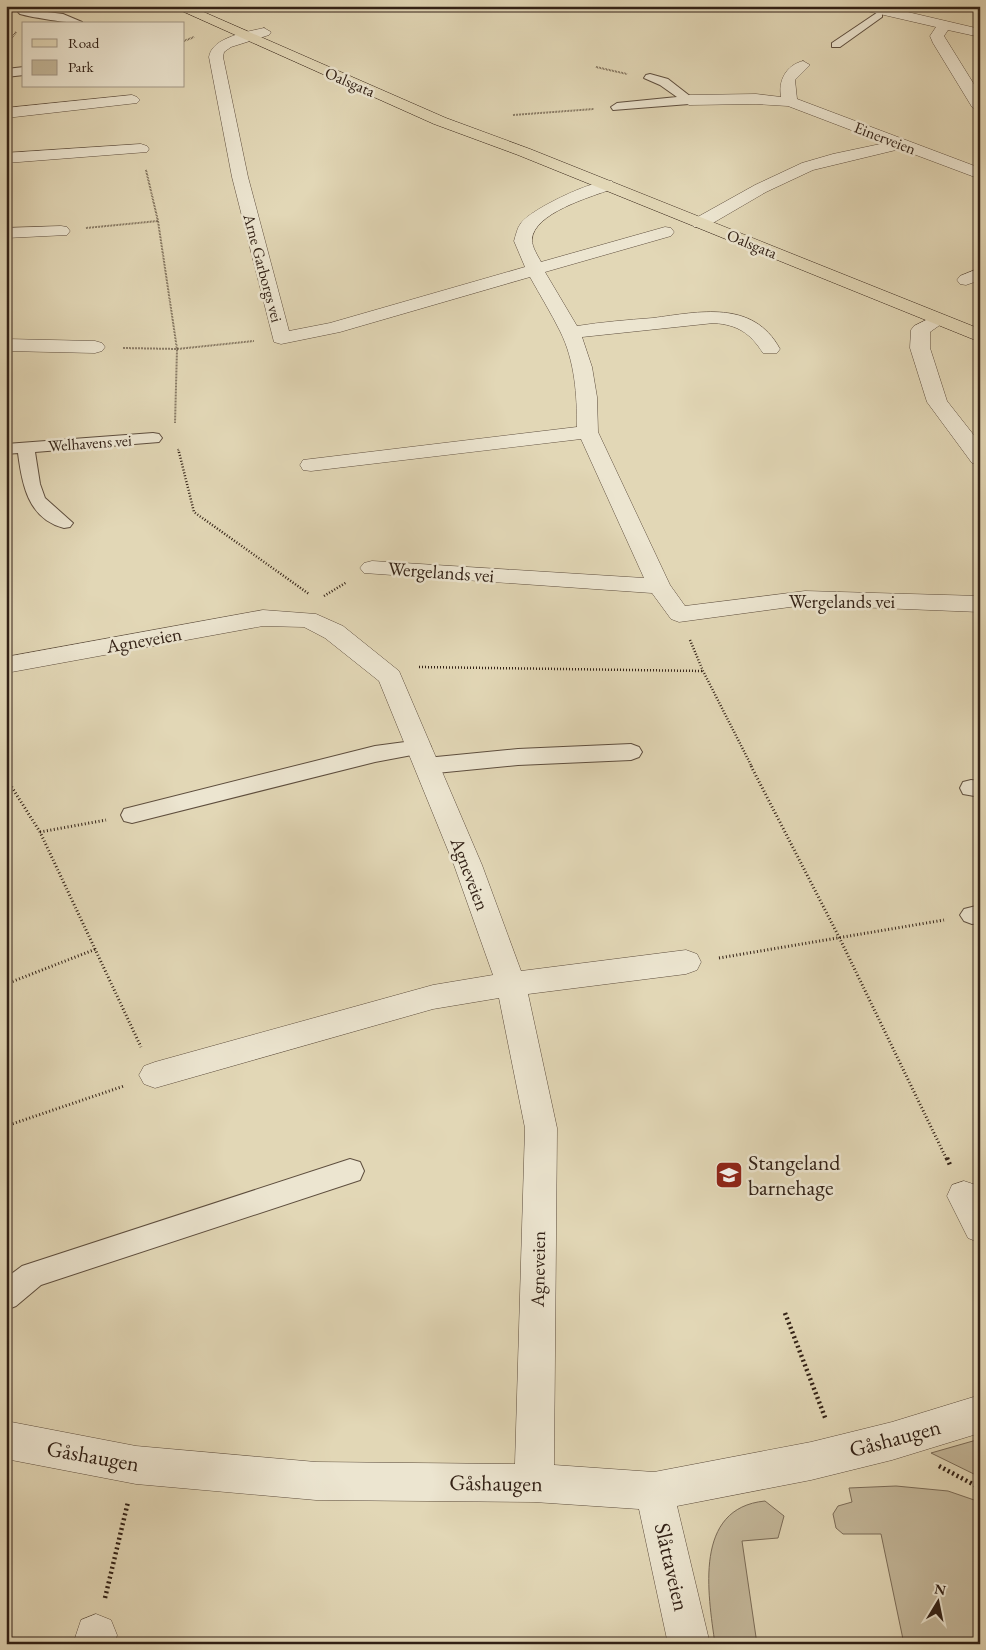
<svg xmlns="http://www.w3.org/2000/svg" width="986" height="1650" font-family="'EB Garamond',serif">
  <rect width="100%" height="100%" fill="#e2d7b6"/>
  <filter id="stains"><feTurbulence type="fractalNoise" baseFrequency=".004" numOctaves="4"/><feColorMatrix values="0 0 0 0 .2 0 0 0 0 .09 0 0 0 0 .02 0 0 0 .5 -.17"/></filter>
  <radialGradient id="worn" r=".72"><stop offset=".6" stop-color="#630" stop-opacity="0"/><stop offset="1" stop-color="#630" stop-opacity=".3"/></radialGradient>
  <g fill="#c4b89b" stroke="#7b6c58">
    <polygon points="980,1439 980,1477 931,1453"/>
    <polygon points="896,1486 948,1491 980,1502 980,1644 904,1644 881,1534 843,1534 836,1528 833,1514 838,1506 852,1502 849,1488"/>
    <path d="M765,1501L784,1516L778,1538L742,1541L757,1644H715C708,1594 693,1508 765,1501Z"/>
  </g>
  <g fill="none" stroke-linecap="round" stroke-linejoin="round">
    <g stroke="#5e4e3e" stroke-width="2">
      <g id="lane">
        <path d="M24,9L63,14L82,22C76,25 30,17 20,14L18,12Z"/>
        <polygon points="878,12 882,13 882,17 840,47 832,47 832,43"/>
        <polygon points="24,67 24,75 6,77 6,69"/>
        <polygon points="650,74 668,79 695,100 689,104 613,110 611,107 617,103 677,97 660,85 644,78 646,75"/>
        <path d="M153,433L159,434L162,438L159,442L35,452L40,484L45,498L73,523L70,527L64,528C28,519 22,484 18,453L6,454V444Z"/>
        <polygon points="420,740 428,742 431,747 428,752 375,762 132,823 124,821 121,815 124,809 132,807 375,746"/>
        <polygon points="631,744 639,747 642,752 639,757 631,760 518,765 426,774 418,771 415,766 418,761 426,758 518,749"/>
        <polygon points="971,780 980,781 980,797 963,794 960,788 963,782"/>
        <polygon points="980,905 980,923 972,924 964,921 960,915 964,909"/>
        <polygon points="350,1159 360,1162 364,1171 360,1180 41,1285 16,1306 6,1310 6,1278 22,1266"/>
      </g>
    </g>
    <g stroke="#5e4e3e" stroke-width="1">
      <g id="street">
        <polygon points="856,6 882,6 980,29 980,37 948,30 944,36 980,94 980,112 972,107 933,43 930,36 936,27 858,9"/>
        <path d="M264,28L271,32L269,35L231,47L224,52L223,57L248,177L289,331L330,323L525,267L514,241C516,235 517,228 521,223C531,209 596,178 612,181L614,185L612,189C591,197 533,213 532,240C532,247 538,256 541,262L665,227L671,228L674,232L671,236L545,272L577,326C602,322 627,320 653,318C699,312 753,299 780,349L777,353H763C750,333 738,325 714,323L582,337L592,367L597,397L598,432L670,585L685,606L805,591L980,596V612L805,605L679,622L671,619L652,593L364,573L360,568L364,563L372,561L644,578L581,439L311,471L303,470L300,465L303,460L311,459L577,427C577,395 575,361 560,331C551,313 540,295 530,277L340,332L281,344L274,342L232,177L209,57C212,37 247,32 264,28Z"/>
        <path d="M803,61L810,65L795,80L797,99L980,168V179L900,149L813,170L766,192L706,227H694L691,223L694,219L755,185L802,163L833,154L885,143L788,106L756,104L689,105L681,100L689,95L756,94L781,97C778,81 786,65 803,61Z"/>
        <polygon points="132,95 137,97 140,100 137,103 6,118 6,108"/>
        <polygon points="141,144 147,146 149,149 147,152 6,163 6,153"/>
        <polygon points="61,226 67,227 70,231 67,235 6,238 6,228"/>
        <polygon points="980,268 980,280 966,285 960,284 957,280 960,276"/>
        <polygon points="938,314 945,316 947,320 930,332 930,348 947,401 980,443 980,464 972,463 927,402 910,348 911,330 914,326"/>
        <polygon points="6,339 95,341 102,343 105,347 102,351 95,353 6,351"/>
        <polygon points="263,610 316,614 343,626 399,671 482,865 521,971 686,950 697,954 701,962 697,970 686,974 528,994 557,1128 554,1465 654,1472 811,1442 892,1422 980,1395 980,1433 892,1460 811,1480 677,1506 710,1644 668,1644 639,1509 534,1502 316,1500 136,1484 6,1459 6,1421 136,1446 316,1462 515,1464 525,1128 499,998 433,1009 155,1088 144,1084 139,1075 144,1066 155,1062 433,985 493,975 454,865 379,681 325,638 304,627 263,626 6,673 6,657"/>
        <polygon points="964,1181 976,1185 980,1193 980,1243 968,1238 947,1196 952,1185"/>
        <polygon points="96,1614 111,1620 117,1635 115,1644 73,1644 81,1620"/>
      </g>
    </g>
    <g stroke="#322116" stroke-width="1">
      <polygon id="primary" points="171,6 190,6 446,118 530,149 980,329 980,342 518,155 434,124"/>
    </g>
    <g stroke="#322116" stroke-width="2" stroke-dasharray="0.5 1" stroke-linecap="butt">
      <polyline points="137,6 154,9"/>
      <polyline points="184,41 194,37"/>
      <polyline points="6,46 16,32"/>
      <polyline points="596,67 627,74"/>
      <polyline points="513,115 594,109"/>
      <polyline points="146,170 158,221 177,349 175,423"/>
      <polyline points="86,228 158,221"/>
      <polyline points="123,348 177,349 254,341"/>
      <polyline points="178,449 179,453"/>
    </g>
    <g stroke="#322116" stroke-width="2.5" stroke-dasharray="1 2" stroke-linecap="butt">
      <polyline points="179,452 194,512 309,594"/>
      <polyline points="324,596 347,582"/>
      <polyline points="690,640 703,671 752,767"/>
      <polyline points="419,667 703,671"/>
    </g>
    <g stroke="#322116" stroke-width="3" stroke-dasharray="1 2.5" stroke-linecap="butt">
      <polyline points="751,766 840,939 947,1160"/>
      <polyline points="6,778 40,832 141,1047"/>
      <polyline points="40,832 106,820"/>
      <polyline points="719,958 944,920"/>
      <polyline points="6,984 96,949"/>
      <polyline points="6,1126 124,1086"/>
    </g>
    <g stroke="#322116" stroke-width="4.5" stroke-dasharray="2 3" stroke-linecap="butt">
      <polyline points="947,1158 950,1165"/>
      <polyline points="785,1313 826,1420"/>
      <polyline points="939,1466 980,1488"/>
      <polyline points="105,1598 128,1502"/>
    </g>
    <use href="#lane" fill="#ece5d0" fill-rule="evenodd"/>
    <use href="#street" fill="#ece5d0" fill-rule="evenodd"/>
    <use href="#primary" fill="#e2d7b6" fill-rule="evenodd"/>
  </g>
  <defs>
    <g id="school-square" transform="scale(1.4375)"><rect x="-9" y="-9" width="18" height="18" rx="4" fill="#8f2418" stroke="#ece5d0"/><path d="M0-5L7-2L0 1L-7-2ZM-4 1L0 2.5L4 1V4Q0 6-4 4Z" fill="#fff"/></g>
  </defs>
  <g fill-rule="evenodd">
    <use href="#school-square" x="729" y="1175"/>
  </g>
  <g text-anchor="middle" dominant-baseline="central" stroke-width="5" stroke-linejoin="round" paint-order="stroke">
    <g font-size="16" fill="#322116" stroke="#ece5d0">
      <text transform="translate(350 82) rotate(23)">Oalsgata</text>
      <text transform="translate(885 138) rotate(21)">Einerveien</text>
      <text transform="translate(752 244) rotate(22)">Oalsgata</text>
      <text transform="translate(263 268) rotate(75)">Arne Garborgs vei</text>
      <text transform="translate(90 443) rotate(-4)">Welhavens vei</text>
    </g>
    <g font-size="19" fill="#322116" stroke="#ece5d0">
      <text transform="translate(441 572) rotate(4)">Wergelands vei</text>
      <text x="842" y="601">Wergelands vei</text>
      <text transform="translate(144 640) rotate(-10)">Agneveien</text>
      <text transform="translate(470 874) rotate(69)">Agneveien</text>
      <text transform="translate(538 1269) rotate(-89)">Agneveien</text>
    </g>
    <g font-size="22" fill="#322116" stroke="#ece5d0" text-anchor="start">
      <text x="748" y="1162">Stangeland<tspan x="748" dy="25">barnehage</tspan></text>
    </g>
    <g font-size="22" fill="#322116" stroke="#ece5d0">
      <text transform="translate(895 1438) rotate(-15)">Gåshaugen</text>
      <text transform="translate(93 1456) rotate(10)">Gåshaugen</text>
      <text transform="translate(496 1483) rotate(1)">Gåshaugen</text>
      <text transform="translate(672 1567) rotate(77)">Slåttaveien</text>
    </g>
  </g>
  <rect width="986" height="1650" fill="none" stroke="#e2d7b6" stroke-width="25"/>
  <rect x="8" y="8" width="971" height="1635" fill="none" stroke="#322116" stroke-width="2.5"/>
  <rect x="12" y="12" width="961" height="1625" fill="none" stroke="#322116"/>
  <rect x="22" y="22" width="162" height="65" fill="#ece5d0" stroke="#a29786"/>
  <rect x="32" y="39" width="25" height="8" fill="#e2d7b6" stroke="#a29786"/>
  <text x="68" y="48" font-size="15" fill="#322116">Road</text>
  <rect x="32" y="60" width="25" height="15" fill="#c4b89b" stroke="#a29786"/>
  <text x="68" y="72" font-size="15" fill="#322116">Park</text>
  <g transform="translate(938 1602) rotate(10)" stroke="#ece5d0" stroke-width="4" paint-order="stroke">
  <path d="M0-4L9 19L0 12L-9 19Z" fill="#322116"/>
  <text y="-8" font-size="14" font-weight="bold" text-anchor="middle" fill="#322116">N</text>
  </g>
  <rect width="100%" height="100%" filter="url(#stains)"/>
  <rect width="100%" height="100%" fill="url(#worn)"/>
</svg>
